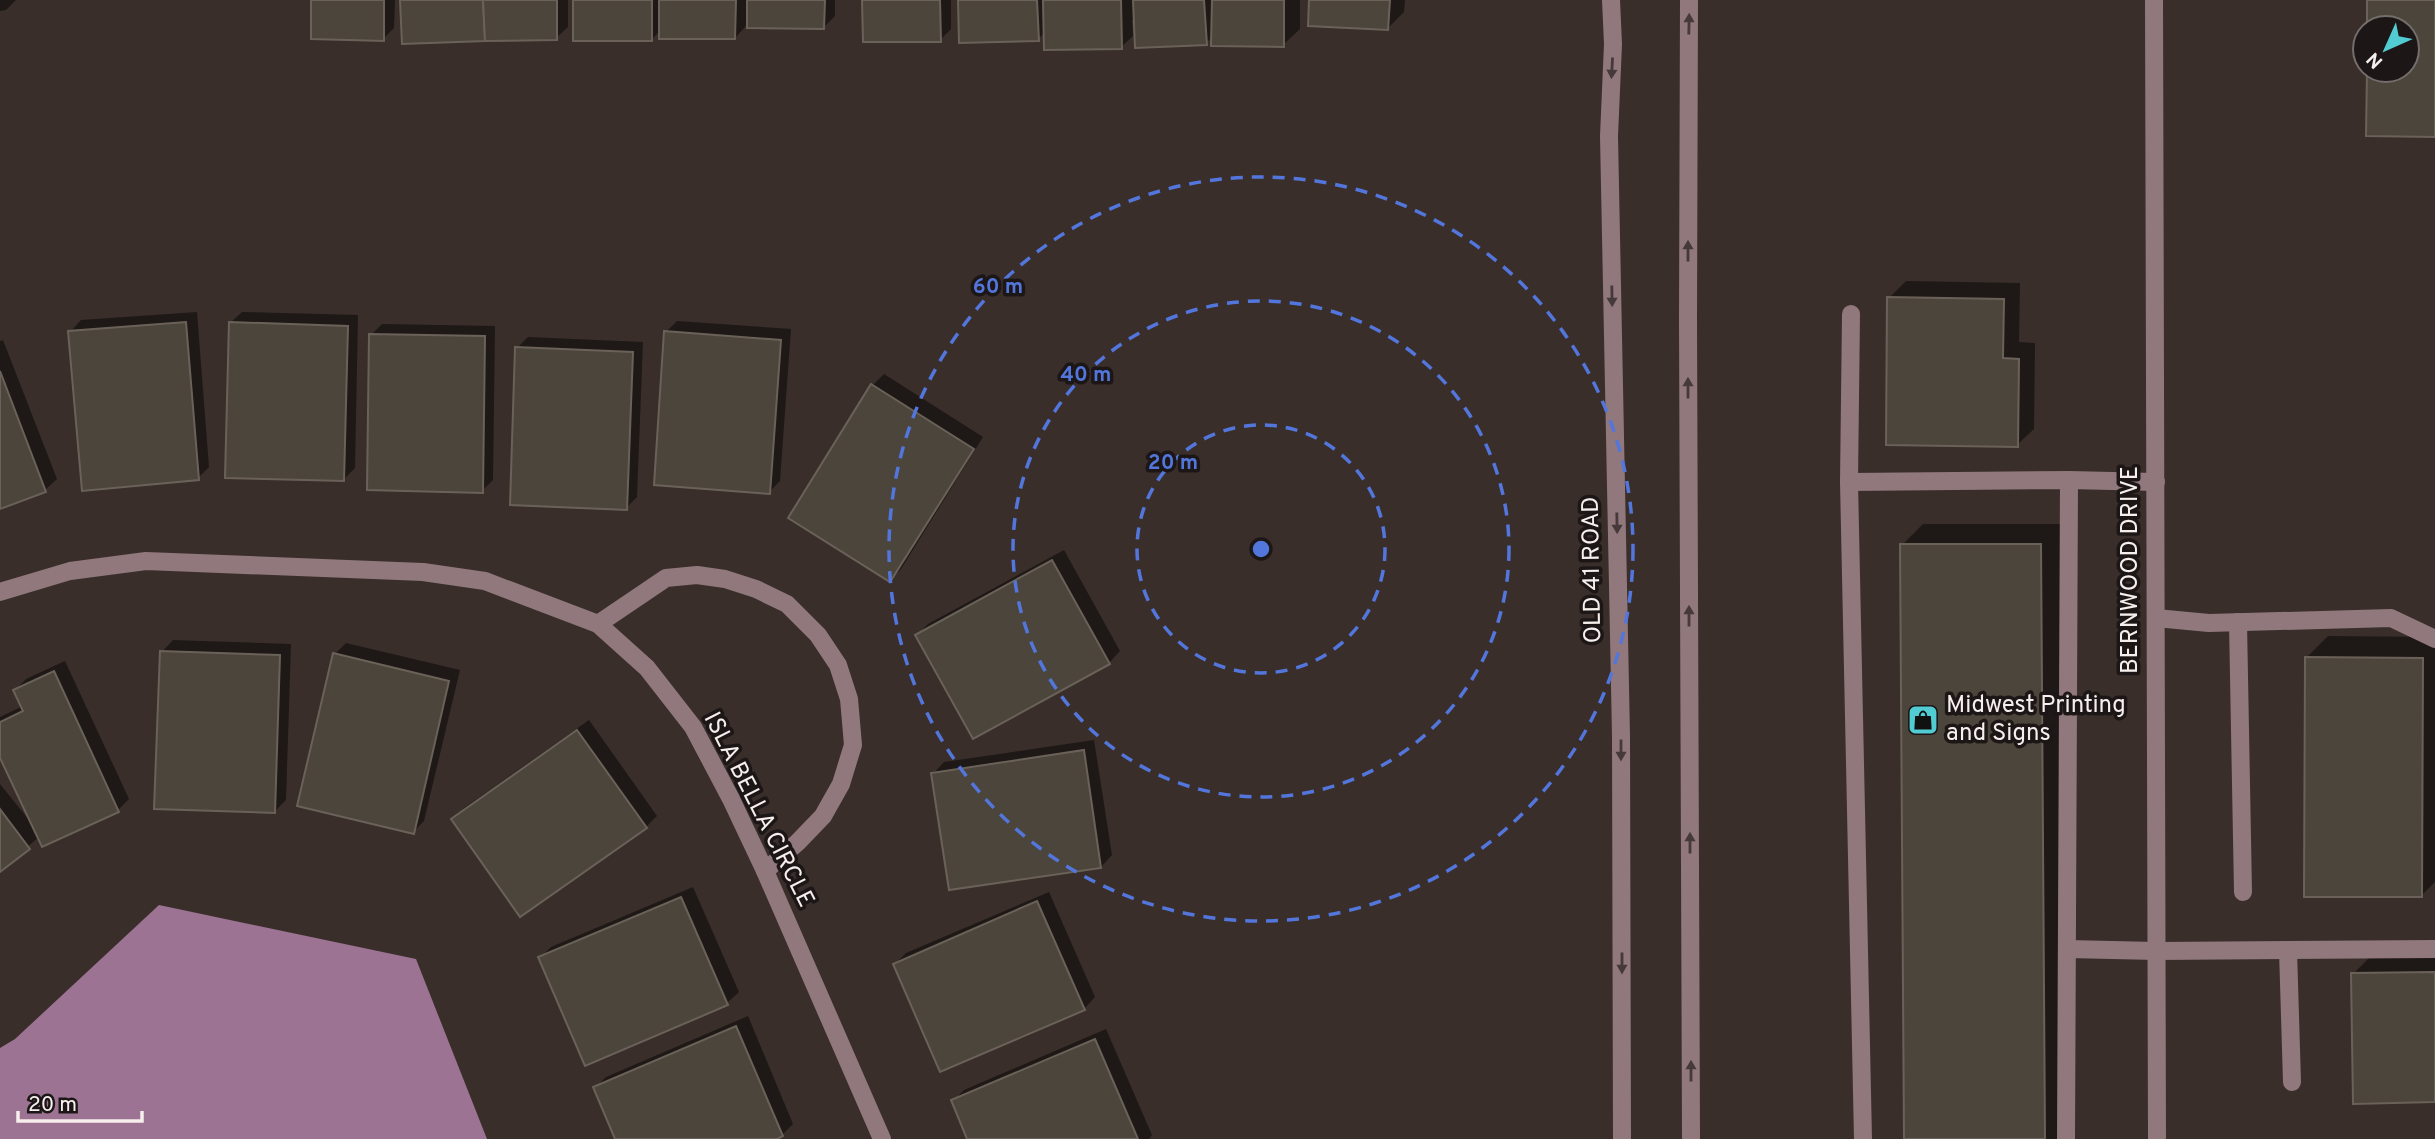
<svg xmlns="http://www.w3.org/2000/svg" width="2435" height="1139" font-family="Overpass,sans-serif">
  <rect width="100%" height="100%" fill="#392e2a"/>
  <polygon fill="#9c7393" points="159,905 416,959 487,1139 0,1139 0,1048 15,1039"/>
  <g fill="#0007">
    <polygon points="0,0 16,0 6,10 0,11"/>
    <polygon points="313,0 395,0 394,28 383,39"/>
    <polygon points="401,0 568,0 568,27 556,38"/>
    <polygon points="574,0 835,0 835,16 824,27 746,26 735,38 661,30 652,39"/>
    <polygon points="864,0 951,0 951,29 940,40"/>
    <polygon points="959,0 1300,0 1300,29 1283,45 1213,36 1206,43 1132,20 1133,36 1121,47 1045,32 1038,39"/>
    <polygon points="1311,0 1405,0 1404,12 1388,28"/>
    <polygon points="1906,281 2020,283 2019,342 2035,343 2034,429 2017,445 1889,298"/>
    <polygon points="197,312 209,467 198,478 70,332 81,320"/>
    <polygon points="242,312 358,315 355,468 343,480 230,323"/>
    <polygon points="677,321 791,329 780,481 769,492 666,332"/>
    <polygon points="382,324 495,326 493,480 482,491 371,335"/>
    <polygon points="528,337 643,342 637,497 626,508 517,348"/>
    <polygon points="3,340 57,479 45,490 0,507 0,341"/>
    <polygon points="884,374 983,437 901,569 890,580 873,385"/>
    <polygon points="1923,524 2062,524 2065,1139 1906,1139 1902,545"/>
    <polygon points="1064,550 1120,651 1109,663 917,635 928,624"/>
    <polygon points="2328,636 2435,637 2435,882 2421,896 2307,657"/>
    <polygon points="173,640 291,644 286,800 275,811 162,652"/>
    <polygon points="346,643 460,670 424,821 413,832 335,654"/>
    <polygon points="65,661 129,799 118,810 39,837 0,870 0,784 33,825 0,754 0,717 23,706 15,690 26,679"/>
    <polygon points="589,720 657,816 646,827 453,819 464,808"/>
    <polygon points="1094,740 1112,855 1101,867 933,774 944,762"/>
    <polygon points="693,887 739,992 727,1003 586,1064 540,958 551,947"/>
    <polygon points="1049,892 1095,997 1084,1009 895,964 906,953"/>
    <polygon points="2435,957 2435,1101 2353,974 2369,958"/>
    <polygon points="748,1016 793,1124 782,1135 773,1139 617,1139 595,1088 606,1077"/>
    <polygon points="1106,1029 1152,1135 1149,1139 969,1139 953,1101 964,1090"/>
  </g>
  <g fill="#4c453c" stroke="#6a6259" stroke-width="2">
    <polygon points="311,0 384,0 384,41 311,39"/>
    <polygon points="400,0 483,0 485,41 402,44"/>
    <polygon points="483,0 557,0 557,40 485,41"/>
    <rect x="573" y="0" width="79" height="41"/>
    <polygon points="659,0 736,0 735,39 659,39"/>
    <polygon points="747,0 825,0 824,29 747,28"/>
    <polygon points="862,0 940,0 941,42 863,42"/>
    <polygon points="958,0 1037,0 1039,41 959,43"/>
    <polygon points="1043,0 1121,0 1122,49 1044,50"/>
    <polygon points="1133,0 1204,0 1207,45 1135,48"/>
    <polygon points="1212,0 1284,0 1284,47 1211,46"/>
    <polygon points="1309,0 1390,0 1388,30 1308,26"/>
    <polygon points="2367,0 2435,0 2435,137 2366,136 2367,70 2407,70 2407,28 2367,28"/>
    <polygon points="1887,297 2004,299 2003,358 2019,359 2018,447 1886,445"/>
    <polygon points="186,322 199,480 82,491 68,331"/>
    <polygon points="229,322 348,326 344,481 225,478"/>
    <polygon points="664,331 781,340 770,494 654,485"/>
    <polygon points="369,334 485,336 483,493 367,490"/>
    <polygon points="515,347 633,352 627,510 510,505"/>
    <polygon points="0,371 46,492 0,509"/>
    <polygon points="871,384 974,449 890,582 788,518"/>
    <polygon points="1900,544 2041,544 2045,1139 1904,1139"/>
    <polygon points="1052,560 1110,664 973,739 915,635"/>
    <polygon points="160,651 280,655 275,813 154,809"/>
    <polygon points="333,653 449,681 414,834 297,806"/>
    <polygon points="2305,657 2423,658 2422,897 2304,897"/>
    <polygon points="54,671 119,812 42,847 0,758 0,722 23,711 13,690"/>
    <polygon points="577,730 647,828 520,917 451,819"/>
    <polygon points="1084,750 1101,868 949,890 931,773"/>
    <polygon points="0,809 30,849 0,872"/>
    <polygon points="681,897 728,1005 585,1066 538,957"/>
    <polygon points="1037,901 1085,1010 940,1072 893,964"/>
    <polygon points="2435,972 2435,1102 2353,1104 2351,973"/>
    <polygon points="736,1026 783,1136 777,1139 615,1139 593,1087"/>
    <polygon points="1095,1039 1138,1139 967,1139 951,1100"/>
  </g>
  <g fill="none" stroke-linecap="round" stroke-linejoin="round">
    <g stroke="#90787c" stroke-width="18">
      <polyline points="1611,0 1613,44 1609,136 1621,736 1622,1139"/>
      <polyline points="1689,0 1688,320 1691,1139"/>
      <polyline points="2154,0 2157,1139"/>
      <polyline points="1851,314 1849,482 2069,480 2156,482"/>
      <polyline points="1849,482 1863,1139"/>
      <polyline points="0,592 70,571 146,561 423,572 485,581 598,624 647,668 693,727 731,799 765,871 882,1139"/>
      <polyline points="2156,618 2209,623 2391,618 2435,639"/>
      <polyline points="2238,622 2243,892"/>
      <polyline points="598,624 666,578 697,575 725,579 756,589 787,604 818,635 838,665 849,699 853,745 841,784 823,816 798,842 765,871"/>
      <polyline points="2067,949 2157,951 2435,949"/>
      <polyline points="2288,950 2292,1082"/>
      <polyline points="2066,1139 2069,480"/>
    </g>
  </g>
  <defs><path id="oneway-solid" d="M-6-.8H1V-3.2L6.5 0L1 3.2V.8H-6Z" transform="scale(1.75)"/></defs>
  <g fill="#45393a">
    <use href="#oneway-solid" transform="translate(1689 24) rotate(-89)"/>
    <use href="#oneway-solid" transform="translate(1612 68) rotate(93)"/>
    <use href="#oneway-solid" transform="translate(1688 251) rotate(-90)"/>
    <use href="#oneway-solid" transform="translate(1612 296) rotate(89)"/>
    <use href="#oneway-solid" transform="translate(1688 388) rotate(-90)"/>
    <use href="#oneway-solid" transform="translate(1617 523) rotate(89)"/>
    <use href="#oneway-solid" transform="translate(1689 616) rotate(-90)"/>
    <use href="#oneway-solid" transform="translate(1621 750) rotate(90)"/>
    <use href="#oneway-solid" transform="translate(1690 843) rotate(-90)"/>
    <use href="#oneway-solid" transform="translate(1622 963) rotate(90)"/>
    <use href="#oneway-solid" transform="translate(1691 1071) rotate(-90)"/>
  </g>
  <g fill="none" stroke="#5376dd" stroke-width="3.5" stroke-dasharray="12 9">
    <circle cx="1261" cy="549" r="124"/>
    <circle cx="1261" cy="549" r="248"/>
    <circle cx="1261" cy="549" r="372"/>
  </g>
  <defs>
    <g id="shop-square" transform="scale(1.575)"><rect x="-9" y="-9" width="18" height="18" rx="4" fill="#51ccd3" stroke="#1c1716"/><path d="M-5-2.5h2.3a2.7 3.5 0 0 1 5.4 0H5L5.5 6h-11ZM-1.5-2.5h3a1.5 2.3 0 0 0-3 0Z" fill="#111"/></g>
  </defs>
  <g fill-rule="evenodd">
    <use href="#shop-square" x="1923" y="720"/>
  </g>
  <g text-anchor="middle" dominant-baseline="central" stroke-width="7" stroke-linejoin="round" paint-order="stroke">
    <g font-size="24" fill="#f6efed" stroke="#1c1716">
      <text transform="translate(1593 570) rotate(-91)">OLD 41 ROAD</text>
      <text transform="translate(2131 570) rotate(-90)">BERNWOOD DRIVE</text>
      <text transform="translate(758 810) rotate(63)">ISLA BELLA CIRCLE</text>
    </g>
    <g font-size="24" fill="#f6efed" stroke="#1c1716" text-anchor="start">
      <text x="1946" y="706">Midwest Printing<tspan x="1946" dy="28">and Signs</tspan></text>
    </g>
  </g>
  <circle cx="1261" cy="549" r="10" fill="#5376dd" stroke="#1c1716" stroke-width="3.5"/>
  <g font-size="21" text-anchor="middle" font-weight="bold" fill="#5376dd" stroke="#1c1716" stroke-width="7" stroke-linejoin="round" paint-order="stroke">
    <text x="998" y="293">60 m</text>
    <text x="1086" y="381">40 m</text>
    <text x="1173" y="469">20 m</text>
  </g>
  <g transform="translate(2386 49) rotate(225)"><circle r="33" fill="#1c1716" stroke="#736d6c" stroke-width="2"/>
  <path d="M0-5L12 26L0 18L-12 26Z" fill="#51ccd3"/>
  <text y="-10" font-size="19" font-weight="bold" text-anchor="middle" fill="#f6efed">N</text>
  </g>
  <path d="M18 1111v10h124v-10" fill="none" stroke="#f6efed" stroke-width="3.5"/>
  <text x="28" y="1111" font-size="21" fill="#f6efed" stroke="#1c1716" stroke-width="5" paint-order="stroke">20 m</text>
</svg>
